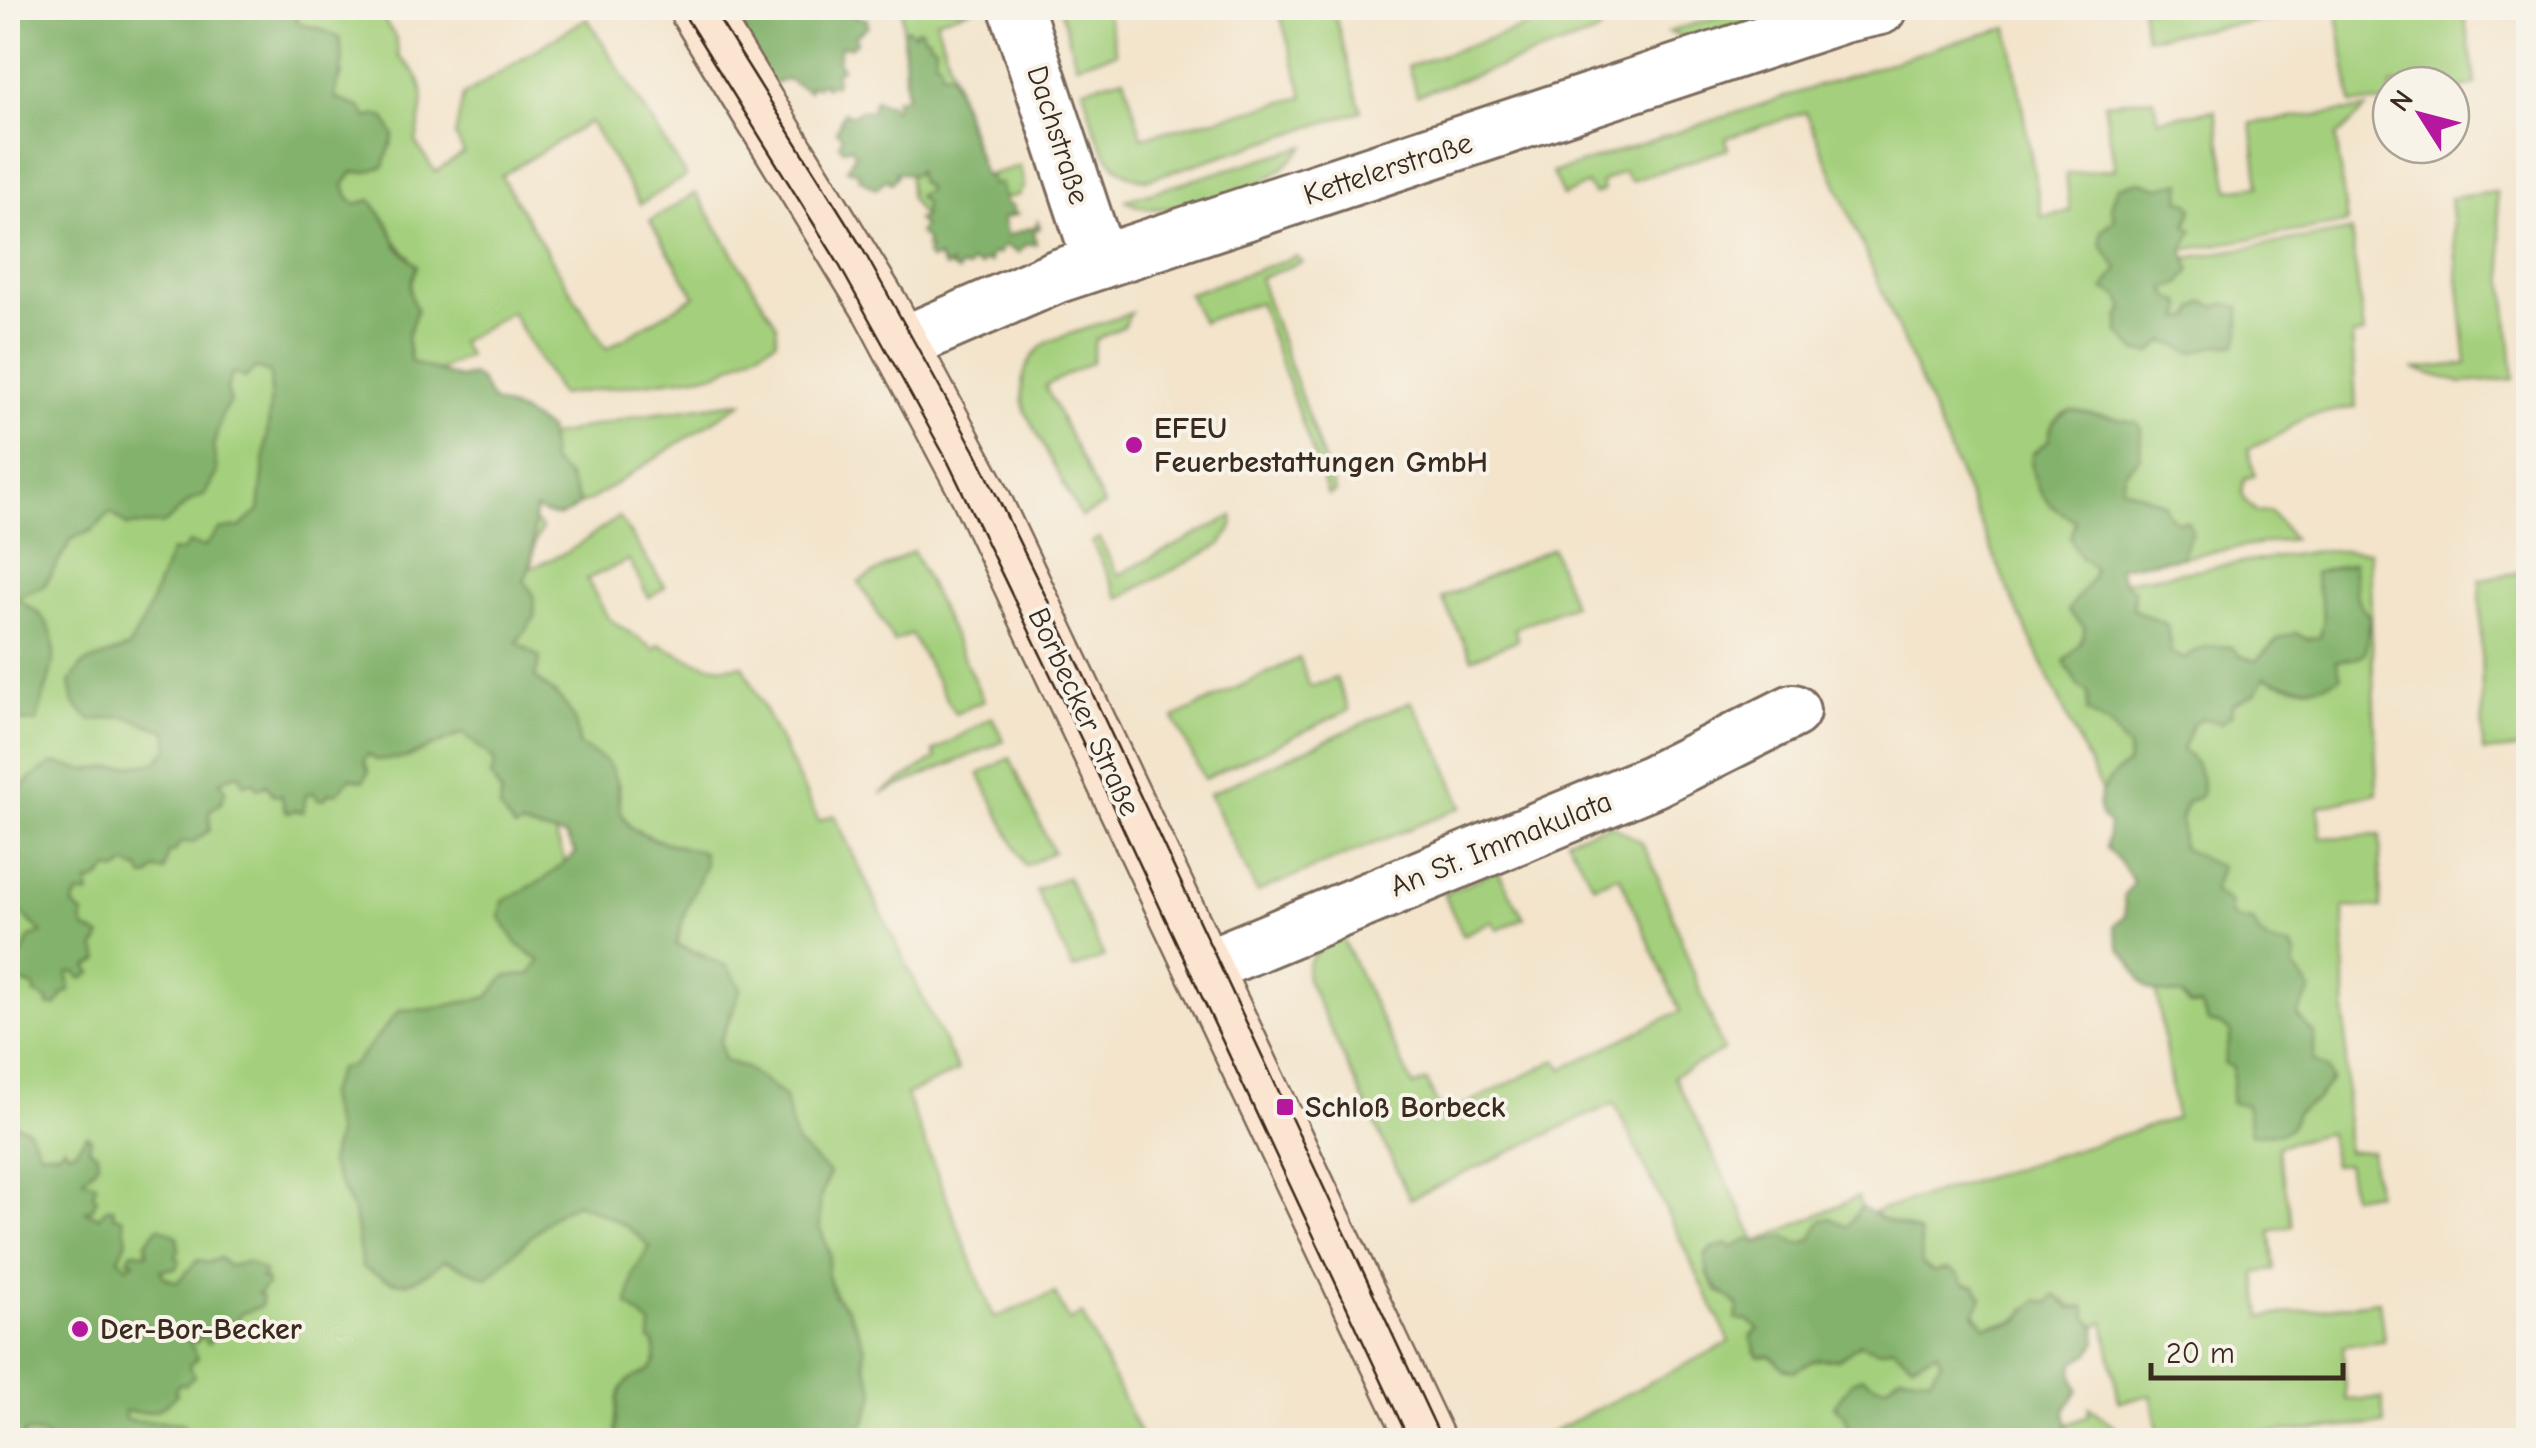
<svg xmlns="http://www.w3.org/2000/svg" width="2536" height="1448" font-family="'Comic Neue',sans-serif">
  <rect width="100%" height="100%" fill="#f7f3e8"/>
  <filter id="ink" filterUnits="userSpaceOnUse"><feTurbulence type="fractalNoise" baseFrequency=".01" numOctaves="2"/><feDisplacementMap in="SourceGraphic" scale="20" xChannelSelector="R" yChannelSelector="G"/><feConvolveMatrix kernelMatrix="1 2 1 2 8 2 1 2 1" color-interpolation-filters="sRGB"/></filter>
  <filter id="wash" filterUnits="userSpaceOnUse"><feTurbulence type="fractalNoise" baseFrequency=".0048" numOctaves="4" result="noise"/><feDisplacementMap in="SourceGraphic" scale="40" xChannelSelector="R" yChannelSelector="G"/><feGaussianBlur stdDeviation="2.25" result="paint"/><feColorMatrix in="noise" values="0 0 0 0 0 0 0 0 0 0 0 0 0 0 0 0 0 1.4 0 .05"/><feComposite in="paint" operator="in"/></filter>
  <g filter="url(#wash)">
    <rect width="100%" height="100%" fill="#f3e4cb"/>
    <g fill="#a4d07d" stroke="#707d4e" stroke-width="2.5">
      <path d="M8,8L455,531L536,508L534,520L542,529L535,542L531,568L568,552L619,517L665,587L649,598L629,560L587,579L608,618L655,650L659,644C686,658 712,672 743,665L819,821L834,815L958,1071L906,1095L994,1318L1055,1293L1069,1321L1082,1314L1143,1440H847L865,1422L875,1392L865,1363L864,1344L847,1308L835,1297L827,1273L830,1254L820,1228V1199L829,1173L796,1143L784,1096L746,1068L724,1060L720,1041L733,1012L704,954L676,945L685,912L704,866L703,852L663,842L631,828L620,810L619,784L606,762L579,746L556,694L535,678L517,641L535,617L532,595L476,618L566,864L789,1440H8Z"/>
      <path d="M294,8H376L396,38L399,57C433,82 422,107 416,143L435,172L464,153L455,136L463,96L587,18L686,176L640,204L590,122L501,176L606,349L695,296L650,221L696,193L777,325L776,341L718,373L560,395L511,312L460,342L468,356L437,372L411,363L407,337L411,329L410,256C392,243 386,218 371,200L356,204L348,197L344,184L353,172H367L383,166L387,148L360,107L336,99L335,87L342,74L321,29L298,24Z"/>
      <polygon points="902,8 976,8 936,20 984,176 1020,166 1024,185 1019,195 923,217 910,198"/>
      <polygon points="1060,8 1105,8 1117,53 1076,64"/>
      <path d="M1278,8H1333L1361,111L1149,179C1102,179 1094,124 1083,88L1124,77L1142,137L1304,97Z"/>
      <polygon points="1581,8 1593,8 1601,30 1595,34 1417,95 1408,66"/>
      <polygon points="1745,8 1795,8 1691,40 1668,32"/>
      <polygon points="2141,8 2276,8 2277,19 2146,37"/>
      <polygon points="2336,8 2463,8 2476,85 2451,90 2451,85 2391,85 2391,102 2352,104"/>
      <path d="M2008,28L2042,217L2070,211L2066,174L2115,169L2104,103L2154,98L2158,119L2215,110L2229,190L2259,186L2251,123L2366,109L2336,137L2347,223L2183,250L2185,258L2351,231L2364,334L2352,336L2356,407L2307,416L2276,437L2248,449L2255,475L2245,479C2238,495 2245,502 2257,512L2270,511L2293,539L2118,567L2123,581L2318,551H2369L2377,793L2318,807L2321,838L2380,835L2381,908L2344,907L2347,1152L2371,1151L2376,1192L2352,1196L2346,1164L2334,1165L2328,1133L2277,1146L2293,1226L2270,1231L2275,1269L2256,1273L2262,1317L2379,1301L2384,1341L2343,1346L2346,1400L2382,1398L2384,1424L2160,1440L2151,1395L2119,1402L2104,1322L2095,1326L2063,1300L2026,1308C2016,1328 2004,1320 1985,1326C1969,1308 1966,1286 1948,1269L1933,1272L1922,1264L1921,1241C1907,1227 1886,1225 1874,1212L2176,1118L2138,870L2011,596L1806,112L1726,138L1728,149L1631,181L1623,171L1601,183L1603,191L1594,194L1587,184L1563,196L1552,173L1950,43Z"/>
      <path d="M1305,146C1296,156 1287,166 1276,173C1248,193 1154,224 1126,200Z"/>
      <polygon points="2496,192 2514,379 2462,383 2413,369 2467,364 2450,198"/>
      <polygon points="1297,256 1302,262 1259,278 1335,492 1328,495 1259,302 1202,322 1188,294"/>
      <path d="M1131,313L1124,326L1095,340L1092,362L1045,386L1104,505L1081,517L1025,411C1017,384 1025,355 1050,341Z"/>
      <polygon points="744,401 589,501 561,509 520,443 637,416"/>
      <polygon points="1233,516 1232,527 1222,544 1119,598 1092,542 1099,538 1118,575"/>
      <polygon points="1552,548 1573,605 1515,628 1517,640 1472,659 1442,598"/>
      <polygon points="913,551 984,701 955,714 911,634 894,642 859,582"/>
      <polygon points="2522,572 2528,748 2483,752 2480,579"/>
      <polygon points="1299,658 1310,687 1336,678 1349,710 1204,779 1174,718"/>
      <polygon points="1411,701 1443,757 1462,807 1257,892 1209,794"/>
      <polygon points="992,717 1004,741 880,794 936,758 933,752"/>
      <polygon points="1010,758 1053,852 1025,866 979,774"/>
      <path d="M1609,824L1641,842L1652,862L1723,1051L1674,1076L1757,1242L1858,1197L1861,1207L1847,1227L1831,1218L1812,1239L1798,1244L1784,1236L1758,1243L1707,1273L1717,1291L1727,1295L1759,1330L1754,1350L1759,1356H1771L1783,1368L1793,1371L1813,1360L1839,1359L1859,1344L1880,1351L1892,1347L1912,1363L1937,1352L1941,1362L1930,1378L1901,1374L1887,1386L1874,1384L1834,1406L1844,1414L1851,1433L1846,1440H1535L1730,1342L1614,1103L1410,1199L1307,979C1303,955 1323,947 1342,938L1413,1086L1427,1081L1442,1116L1557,1060L1562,1069L1680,1011L1619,875L1594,886L1567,839Z"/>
      <polygon points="1497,870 1524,918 1498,930 1492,921 1463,935 1444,894"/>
      <polygon points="1067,877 1104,957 1073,969 1036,890"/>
      <polygon points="2089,1407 2131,1440 2060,1440 2068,1432 2066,1425 2088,1416"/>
    </g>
    <g fill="#83b26c" stroke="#5f6e45" stroke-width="2.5">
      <path d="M8,8H294L298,24L321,29L339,38C349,72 334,72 336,99L360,107L367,118L377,115L385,118L394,135L384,166L367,172H353L344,185L348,197L356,204L371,200L388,224L398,247L417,266C410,283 406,293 417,309L407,337L411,362L459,378L472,375L480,380L493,402L520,412L548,429L551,462L568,477L580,504C562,520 555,519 535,509C531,534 537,557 524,580L533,594L535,617L517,642L540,658L535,678C562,698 578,712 579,746C588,751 601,756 607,763C624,782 612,814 633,829C653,843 681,846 703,852L705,866L685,912L676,945L727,966L741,988L720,1041L724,1060L746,1068L784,1096L796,1143L829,1173L820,1199V1228L830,1254L827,1273L835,1297L847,1308L864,1344L865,1363L875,1392L865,1422L847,1440H616C616,1425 615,1404 621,1390C632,1366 662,1384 654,1342L650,1341L651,1325L628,1305L633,1274L650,1247C629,1224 605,1214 576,1203L553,1216L487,1278L445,1260C407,1288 404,1290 362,1267L354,1213L329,1163L336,1135L327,1096L338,1069L353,1065L400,1010L430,1009L488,997L506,976L531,974L540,961L517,944L500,917L503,901L546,878L576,853L565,836L521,826L515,829L500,810L501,793L491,777L495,761L463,733L406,758L376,760L368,754L364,761L369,772L363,781L351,778L337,793H329L324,799H318L313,792L306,795L303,812L294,810L289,813L285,810L281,795L274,796L266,784L258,789L253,782L243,784L241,776L236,774L219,781L226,789L221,803L210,810V830L193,842H181L175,851L169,852L164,871L154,870L150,876L144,877L139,868L134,869L127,864L118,871L109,869L98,880L88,883L89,894L78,895L73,905L84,915L82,919L85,929L101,936L95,948L100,960L87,967L92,973L82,979L76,972L68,973L70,991L63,994L57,1006H48V1001L35,994L34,987L19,982L14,976L15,968L30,937L42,933L8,899L9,878L20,861C19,852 17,847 12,839C0,802 25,779 54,763L86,770L155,763L169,748L167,731L124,716L91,721L74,704L70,682L83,664L128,648L144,620L171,551L181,552L189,543L204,547L219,530L240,527L259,511L271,396L270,373L256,368L245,378L232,373L227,389L230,401L223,412L213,447L217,472L204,496L193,499L164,524L127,526L111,512L93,530L72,539L44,586L17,597C23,604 35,609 42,617C69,648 43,687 37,722L8,721V457L20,445L8,410L11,375L8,369Z"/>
      <polygon points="719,8 856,8 854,16 867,19 868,26 855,36 857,42 851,47 840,46 838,62 842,69 835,72 837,79 834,86 829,83 826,87 822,82 816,87 810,85 809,91 787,79 768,85 735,27 738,16 732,17"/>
      <polygon points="907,28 914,34 917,29 922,30 922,35 929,37 929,41 936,46 935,60 940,61 941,72 950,73 953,80 984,176 991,177 991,185 1000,183 1005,203 1013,207 1012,212 1017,214 1002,219 1007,236 1036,226 1038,221 1040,228 1034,231 1036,244 1027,244 1018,253 1004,245 999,254 991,254 990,263 985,260 981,266 971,262 969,268 959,267 958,272 951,268 951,264 945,268 938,257 930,260 926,254 930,250 925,248 927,241 919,233 923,225 917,220 923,217 925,204 917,196 927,190 925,185 920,183 917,171 914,175 896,172 897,176 891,183 886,179 876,189 859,178 859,172 847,169 855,154 851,147 844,149 839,145 842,136 836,131 844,112 851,116 860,110 871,111 875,99 883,104 890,104 892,110 896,105 894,99 907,97 903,33"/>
      <polygon points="2140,181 2159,187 2182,182 2180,200 2188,202 2193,208 2186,225 2193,230 2183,250 2191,270 2180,284 2165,288 2171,298 2182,303 2184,309 2180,318 2191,318 2195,309 2204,302 2216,307 2224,304 2240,307 2240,332 2236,345 2218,345 2192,353 2165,341 2151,353 2138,352 2119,333 2119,319 2124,307 2119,297 2104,289 2118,269 2101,245 2101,231 2115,219 2111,206 2118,186"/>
      <path d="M2071,410L2137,422L2141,430L2140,457L2125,472L2122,487L2164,503L2168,514L2175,521H2187L2192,531L2181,557L2118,567L2123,581L2134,589L2133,609L2167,625L2171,653L2185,659C2200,645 2212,645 2232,647L2239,655L2256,661L2278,639L2296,633L2307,639L2320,637L2324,617L2314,573L2353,563C2358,587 2350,599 2371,617L2365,652L2358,658L2336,661L2341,677C2316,691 2291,689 2265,677L2256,693L2232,705L2231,715L2221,723L2201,718L2192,725L2182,750C2197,761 2206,778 2200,797L2186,802L2181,820L2182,848L2221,867L2213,892L2230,903V915L2239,920L2253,921C2261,940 2270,945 2290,946L2296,956L2294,968L2311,990L2297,1015L2314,1034V1061L2328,1069L2332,1080L2316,1100L2296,1113L2291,1127L2282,1133L2251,1134L2246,1105L2231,1103L2233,1068L2224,1063L2231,1032L2221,1025L2208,1022L2201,1006L2190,1005L2181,995C2143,992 2148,991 2130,961C2128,957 2123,954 2120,949C2117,942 2116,932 2114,925L2125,916L2124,896L2133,883C2130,873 2115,855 2106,848L2109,825C2086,804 2106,778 2127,765L2129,750L2111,727L2087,711L2088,692L2078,686L2064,662L2080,643L2085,628L2068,611L2092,578L2094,568L2080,557L2070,538L2075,521C2068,515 2060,513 2053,507C2039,494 2029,472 2032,454L2049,440C2050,423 2055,417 2071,410Z"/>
      <path d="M8,1080L13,1095L11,1122L28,1129L40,1152H58L64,1146L68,1152L75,1150L87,1135L91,1139L89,1148L97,1153L98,1163L83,1179L96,1183L93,1195L97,1197L93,1208L86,1211L99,1217L107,1208H113L114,1216L123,1218L127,1241L119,1259L127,1267L134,1262L128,1260L132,1251L147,1254L146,1242L159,1227L177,1236L179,1251L176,1257L180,1261L176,1268L161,1270L164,1277L177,1282L198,1260L207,1263L220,1258L228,1266L247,1262L265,1272L261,1279H266L267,1285L258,1294L262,1297L261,1306L240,1314L237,1322L220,1325L221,1330L208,1344L201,1336L196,1343L194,1339L189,1341L198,1358L189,1365L194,1376L185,1385L179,1384L175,1390L177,1394C159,1414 150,1414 125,1411V1419C144,1424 164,1419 183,1424L185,1432L194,1440H48L45,1435L25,1432L23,1440H8Z"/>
      <path d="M1861,1207L1880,1218L1920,1233L1922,1264L1933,1272L1948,1269L1958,1274L1963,1283L1976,1286L1982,1298L1974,1314L1985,1326C1995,1323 2012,1327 2020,1319C2027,1312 2029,1306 2038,1300L2048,1303L2056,1295L2070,1308L2085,1307L2087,1318L2095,1326L2097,1342L2089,1353L2074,1362L2073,1374L2078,1390L2065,1410L2068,1431L2060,1440H2026L2011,1436L2005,1440H1846L1851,1432L1844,1414L1834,1406L1851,1383L1862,1377L1874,1384L1887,1386L1901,1374L1930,1378L1941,1362L1937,1352L1912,1363L1892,1347L1880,1351L1859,1344L1839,1359L1814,1360L1794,1371L1783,1368L1771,1356H1759L1750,1337L1759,1329L1750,1322L1736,1319L1738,1306C1718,1286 1708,1287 1705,1255L1713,1248L1728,1244L1731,1248L1750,1239L1758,1243L1784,1236L1798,1244L1811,1240L1822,1220L1831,1218L1847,1227Z"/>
    </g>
  </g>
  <g filter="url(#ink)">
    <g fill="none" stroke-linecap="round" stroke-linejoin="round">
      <g stroke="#7b6b5b" stroke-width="58">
        <g id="street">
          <polyline points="1016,8 1100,262"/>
          <polyline points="901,344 1058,276 1843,16 1880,8"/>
          <polyline points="1204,967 1653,781 1793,711"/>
        </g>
      </g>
      <g stroke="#7b6b5b" stroke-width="60">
        <polyline id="secondary" points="697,8 880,307 978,491 1426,1440"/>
      </g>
      <use href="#street" stroke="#fff" stroke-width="52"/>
      <use href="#secondary" stroke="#fce5d0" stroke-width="55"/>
      <g stroke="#3b2a1e" stroke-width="2.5">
        <polyline points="680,8 838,263 948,462 1085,747 1409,1440"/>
        <polyline points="712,8 861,246 976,453 1081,669 1442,1440"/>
      </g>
    </g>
  </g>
  <g fill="#b5179e" stroke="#f7f3e8" stroke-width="4">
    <circle cx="1134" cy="445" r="10"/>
    <rect x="1275" y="1097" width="20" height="20" rx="5"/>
    <circle cx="80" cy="1329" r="10"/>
  </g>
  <g text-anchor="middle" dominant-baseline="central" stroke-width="8" stroke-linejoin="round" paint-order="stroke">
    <g font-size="30" fill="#3b2a1e" stroke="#f7f3e8">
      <text transform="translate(1058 135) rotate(72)">Dachstraße</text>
      <text transform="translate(1388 169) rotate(-18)">Kettelerstraße</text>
      <text transform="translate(1084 712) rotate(65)">Borbecker Straße</text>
      <text transform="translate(1501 844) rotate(-22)">An St. Immakulata</text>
    </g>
    <g font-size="30" font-weight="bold" fill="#3b2a1e" stroke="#f7f3e8" text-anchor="start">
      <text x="1154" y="428">EFEU<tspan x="1154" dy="34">Feuerbestattungen GmbH</tspan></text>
      <text x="1305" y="1107">Schloß Borbeck</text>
      <text x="100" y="1329">Der-Bor-Becker</text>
    </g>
  </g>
  <rect width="2536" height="1448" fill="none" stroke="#f7f3e8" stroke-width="40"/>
  <g transform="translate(2421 115) rotate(306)"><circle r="48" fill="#f7f3e8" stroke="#aca397" stroke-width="2.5"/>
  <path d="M0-8L18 38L0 25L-18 38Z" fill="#b5179e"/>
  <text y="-15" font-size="28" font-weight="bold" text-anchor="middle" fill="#3b2a1e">N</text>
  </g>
  <path d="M2151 1363v15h192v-15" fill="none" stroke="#3b2a1e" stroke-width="5"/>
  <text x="2166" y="1363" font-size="30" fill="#3b2a1e" stroke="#f7f3e8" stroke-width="8" paint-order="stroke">20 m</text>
</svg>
